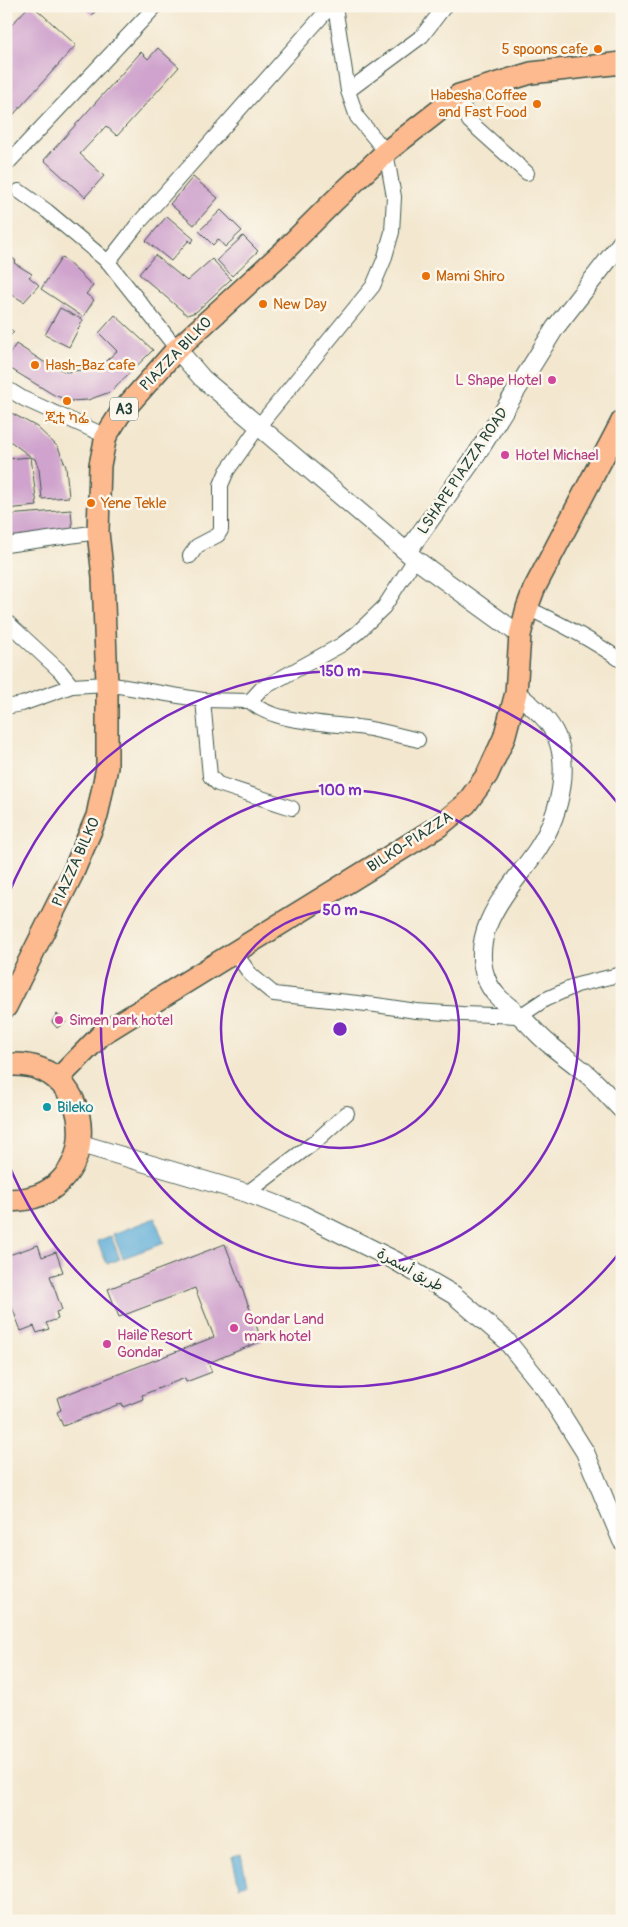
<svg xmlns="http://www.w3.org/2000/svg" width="628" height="1927" font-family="Pangolin,'Playpen Sans Arabic','Noto Sans Ethiopic',sans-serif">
  <rect width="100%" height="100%" fill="#fbf7ec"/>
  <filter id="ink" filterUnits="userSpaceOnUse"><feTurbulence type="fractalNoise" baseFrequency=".02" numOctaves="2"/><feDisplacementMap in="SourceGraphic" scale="10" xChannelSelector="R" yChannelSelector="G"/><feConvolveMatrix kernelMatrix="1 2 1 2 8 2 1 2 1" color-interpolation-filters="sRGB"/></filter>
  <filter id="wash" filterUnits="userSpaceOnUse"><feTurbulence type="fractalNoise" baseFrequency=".0096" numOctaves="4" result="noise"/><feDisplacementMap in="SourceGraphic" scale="20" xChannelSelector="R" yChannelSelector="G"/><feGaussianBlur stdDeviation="1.12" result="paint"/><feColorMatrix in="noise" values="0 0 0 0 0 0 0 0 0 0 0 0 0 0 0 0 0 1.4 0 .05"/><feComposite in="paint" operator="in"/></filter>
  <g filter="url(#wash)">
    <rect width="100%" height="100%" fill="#f3e7cf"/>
    <g fill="#5fadd8" stroke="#3f7586">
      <polygon points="155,1218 164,1243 123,1258 113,1234"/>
      <polygon points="111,1236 120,1259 107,1264 97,1241"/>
      <polygon points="241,1855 247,1884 239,1886 232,1857"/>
    </g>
    <g id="blocks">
      <g fill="#cfa3cd">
        <polygon points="29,6 33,6 76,45 6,123 6,31"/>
        <polygon points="83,6 100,6 92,15"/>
        <polygon points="158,48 179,67 117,136 106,126 80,154 104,176 85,197 44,160 141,52 148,59"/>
        <polygon points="193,177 218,198 194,225 170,204"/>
        <polygon points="221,210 242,231 225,247 218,239 213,245 199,231"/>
        <polygon points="167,216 194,239 191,243 189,240 171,261 146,241"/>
        <polygon points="243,236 258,251 232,276 217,260"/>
        <polygon points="6,253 16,261 14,263 32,274 29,277 39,285 24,302 6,291"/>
        <polygon points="155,255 187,281 212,259 231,279 196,312 187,315 139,274"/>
        <polygon points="62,257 93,286 86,294 94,300 83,317 41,289"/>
        <polygon points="60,308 83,320 69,347 45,335"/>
        <polygon points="115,315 153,350 110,392 88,400 70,401 54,395 6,366 6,359 16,344 44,362 66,372 98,368 117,351 99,333"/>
        <polygon points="6,326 14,332 8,338 6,337"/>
        <polygon points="6,410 37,427 58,447 66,467 69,497 42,499 39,469 35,459 31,457 37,506 6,509 6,459 31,457 6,438"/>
        <polygon points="71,510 73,534 6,539 6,515"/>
        <polygon points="57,1014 66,1022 57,1028 52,1022"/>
        <polygon points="225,1244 262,1341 208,1363 212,1372 186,1382 185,1378 142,1395 143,1399 123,1407 122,1403 63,1426 57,1412 61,1410 57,1398 214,1337 195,1288 119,1317 108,1289"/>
        <polygon points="38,1245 42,1257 56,1252 63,1272 50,1276 62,1310 56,1312 58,1319 46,1323 49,1329 37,1333 34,1326 21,1331 6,1291 6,1256"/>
        <polygon points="6,1412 13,1421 6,1426"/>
      </g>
    </g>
  </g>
  <g filter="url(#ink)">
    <use href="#blocks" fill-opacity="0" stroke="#3f564b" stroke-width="1"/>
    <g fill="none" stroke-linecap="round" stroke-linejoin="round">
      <g stroke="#3f564b" stroke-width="16">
        <g id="minor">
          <polyline points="348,91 422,36 445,6"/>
          <polyline points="459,95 469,121 527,173"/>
          <polyline points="6,165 154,8"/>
          <polyline points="19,191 47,211 108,262 177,349"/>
          <polyline points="108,262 137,225 331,6"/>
          <polyline points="6,388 24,399 106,436"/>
          <polyline points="6,545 98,532"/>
          <polyline points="190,556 197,546 218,535 221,530 221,485 227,471 258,427 373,286 384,260 392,232 394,197 386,152 357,117 348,91 335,6"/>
          <path d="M527,608C560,623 592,640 622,661"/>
          <polyline points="6,621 60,671 72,686"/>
          <polyline points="203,700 210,776 218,784 292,808"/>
          <polyline points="250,701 261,689 341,645 357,633 384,607 415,559"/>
          <path d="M6,707L22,704L72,686L107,684L203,700L250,701C272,724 335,723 365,728C383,731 401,736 418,740"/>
          <polyline points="235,953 251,975 274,994 376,1005 416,1011 462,1014 520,1016 544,1000 577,985 622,974"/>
          <polyline points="247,1193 316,1141 347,1113"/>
        </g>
      </g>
      <g stroke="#3f564b" stroke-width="20">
        <g id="tertiary">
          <polyline points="177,349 202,378 415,559 520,635"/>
          <polyline points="407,552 477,454 555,328 622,242"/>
          <path d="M516,693C527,702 538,710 547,721C576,757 560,815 537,850C512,887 468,928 486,978C493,997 508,1005 521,1017C531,1026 539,1036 549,1044C562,1055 577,1065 590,1077C601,1087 611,1099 622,1110"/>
          <polyline points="81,1144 247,1193 301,1214 394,1260 454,1295 505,1339 546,1390 585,1452 622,1541"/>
        </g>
      </g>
      <g stroke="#3f564b" stroke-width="24">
        <g id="primary">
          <polyline points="6,1007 72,875 97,816 107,767 107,684 103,577 98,532 100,465 106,436 120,414 177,349 283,252 334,201 386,152 459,95 531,73 622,63"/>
          <polyline points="57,1080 102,1034 439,826 466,804 487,775 504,738 516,693 520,635 527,608 534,589 622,421"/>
        </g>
      </g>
      <g stroke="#3f564b" stroke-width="25">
        <path id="trunk" d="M6,1065C103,1056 106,1205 6,1200"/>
      </g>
      <use href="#minor" stroke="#fff" stroke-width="14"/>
      <use href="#tertiary" stroke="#fff" stroke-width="18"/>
      <use href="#primary" stroke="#fcba8e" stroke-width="21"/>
      <use href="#trunk" stroke="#fcba8e" stroke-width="22"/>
    </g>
  </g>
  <g fill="none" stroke="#7b2cbf" stroke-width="2.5">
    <circle cx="340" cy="1029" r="119"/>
    <circle cx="340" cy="1029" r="239"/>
    <path d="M620 1252A358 358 0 0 1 7 1160M7 898A358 358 0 0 1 620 806"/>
  </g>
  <g fill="#e8710a" stroke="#fbf7ec" stroke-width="2">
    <circle cx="598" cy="49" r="5"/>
    <circle cx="537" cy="104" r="5"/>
    <circle cx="426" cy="276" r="5"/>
    <circle cx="263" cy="304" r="5"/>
    <circle cx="35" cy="365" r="5"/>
    <circle cx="67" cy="401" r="5"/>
    <circle cx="91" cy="503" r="5"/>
  </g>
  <g fill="#d1479c" stroke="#fbf7ec" stroke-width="2">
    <circle cx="552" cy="380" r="5"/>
    <circle cx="505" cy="455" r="5"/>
    <circle cx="59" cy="1020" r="5"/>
    <circle cx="234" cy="1328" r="5"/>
    <circle cx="107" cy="1344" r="5"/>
  </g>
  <circle fill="#0f9aa8" stroke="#fbf7ec" stroke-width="2" cx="47" cy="1107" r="5"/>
  <g text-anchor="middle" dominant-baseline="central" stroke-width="5" stroke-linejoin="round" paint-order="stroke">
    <rect fill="#fbf7ec" stroke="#61756b" stroke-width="1" x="110" y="397.5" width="28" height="23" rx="4"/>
    <g font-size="14" font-weight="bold" fill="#1f3d34">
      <text x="124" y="409">A3</text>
    </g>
    <g font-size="15" fill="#c56008" stroke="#fbf7ec" text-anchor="start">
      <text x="588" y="49" text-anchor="end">5 spoons cafe</text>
      <text x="527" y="95" text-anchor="end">Habesha Coffee<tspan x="527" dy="17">and Fast Food</tspan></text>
      <text x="436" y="276">Mami Shiro</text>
      <text x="273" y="304">New Day</text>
      <text x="45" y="365">Hash-Baz cafe</text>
      <text x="67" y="418" text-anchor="middle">ጂቲ ካፌ</text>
      <text x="101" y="503">Yene Tekle</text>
    </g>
    <g font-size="15" fill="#1f3d34" stroke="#fbf7ec">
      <text transform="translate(176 354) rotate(-46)">PIAZZA BILKO</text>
      <text transform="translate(463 471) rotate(-56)">LSHAPE PIAZZA ROAD</text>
      <text transform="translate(410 842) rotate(-33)">BILKO-PIAZZA</text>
      <text transform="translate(76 862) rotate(-66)">PIAZZA BILKO</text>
      <text transform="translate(410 1270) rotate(29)">طريق أسمرة</text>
    </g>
    <g font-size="15" fill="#b23c85" stroke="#fbf7ec" text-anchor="start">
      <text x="542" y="380" text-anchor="end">L Shape Hotel</text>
      <text x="515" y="455">Hotel Michael</text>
      <text x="69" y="1020">Simen park hotel</text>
      <text x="244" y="1319">Gondar Land<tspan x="244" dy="17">mark hotel</tspan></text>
      <text x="117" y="1335">Haile Resort<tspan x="117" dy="17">Gondar</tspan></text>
    </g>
    <g font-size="15" fill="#0d838f" stroke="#fbf7ec" text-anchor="start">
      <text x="57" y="1107">Bileko</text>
    </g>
  </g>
  <circle cx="340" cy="1029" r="8" fill="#7b2cbf" stroke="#fbf7ec" stroke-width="2.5"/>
  <g font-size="15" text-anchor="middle" font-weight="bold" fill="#7b2cbf" stroke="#fbf7ec" stroke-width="5" stroke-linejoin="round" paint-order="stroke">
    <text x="340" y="676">150 m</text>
    <text x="340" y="795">100 m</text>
    <text x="340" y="915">50 m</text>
  </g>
  <rect width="628" height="1927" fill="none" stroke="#fbf7ec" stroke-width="25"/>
</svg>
